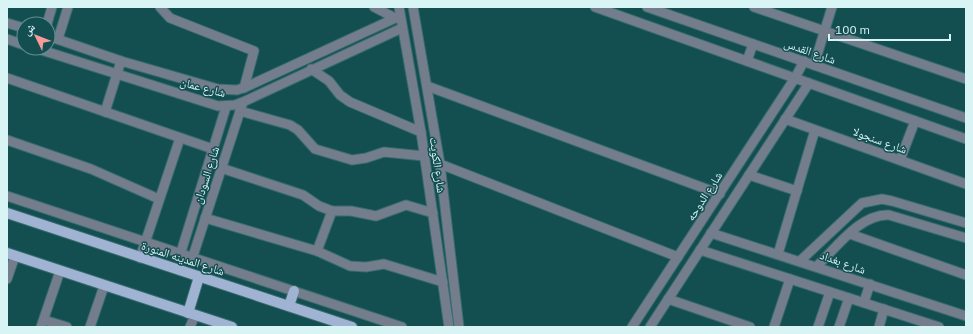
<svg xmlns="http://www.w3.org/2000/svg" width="973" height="334" font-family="'IBM Plex Sans','Noto Naskh Arabic',sans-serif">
  <rect width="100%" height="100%" fill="#134e51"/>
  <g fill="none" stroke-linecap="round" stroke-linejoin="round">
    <g stroke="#366c6f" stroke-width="11">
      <g id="minor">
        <polyline points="160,7 170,18 254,51 244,88"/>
        <polyline points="374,7 395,18"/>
        <polyline points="399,7 421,132 449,327"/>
        <polyline points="413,7 440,164 459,327"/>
        <polyline points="595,7 966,139"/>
        <polyline points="647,7 966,118"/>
        <polyline points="754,7 966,79"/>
        <polyline points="7,23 24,28"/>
        <polyline points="47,24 52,7"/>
        <polyline points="48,36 121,61 218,89 237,90 246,87 400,16"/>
        <polyline points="7,39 24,45"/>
        <polyline points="58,39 68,7"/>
        <polyline points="35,48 218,106 235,105 243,102 402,28"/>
        <polyline points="747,61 753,44"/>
        <polyline points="814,65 832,7"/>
        <polyline points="311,69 329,81 340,95 350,102 421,132"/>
        <polyline points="7,78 213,149"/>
        <polyline points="427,86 720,194"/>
        <polyline points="240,111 290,125 298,130 315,149 352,160 366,158 384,152 424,156"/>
        <polyline points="105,112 121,61"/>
        <polyline points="785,119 966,184"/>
        <polyline points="7,140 91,169 159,199"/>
        <polyline points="900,160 915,121"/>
        <polyline points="440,164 678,257"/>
        <polyline points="221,168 303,195 319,206 332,211 351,211 376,216 406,205 433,213"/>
        <polyline points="749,175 797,191"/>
        <polyline points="7,196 402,327"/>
        <polyline points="205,218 317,251 350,266 366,267 384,264 443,282"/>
        <polyline points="711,233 966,316"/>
        <polyline points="850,234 966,275"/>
        <polyline points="700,250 939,327"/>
        <polyline points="317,251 332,211"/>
        <polyline points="181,252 226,107"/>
        <polyline points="778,254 815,130"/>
        <polyline points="193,256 242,105"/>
        <polyline points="140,258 180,138"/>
        <polyline points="800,261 862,203 882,199 892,201 966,223"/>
        <path d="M817,266C836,248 861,213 889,215L966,238"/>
        <polyline points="7,279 15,256"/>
        <polyline points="668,299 750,327"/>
        <polyline points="864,302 870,284"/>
        <polyline points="44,320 67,327"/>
        <polyline points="41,327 60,271"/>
        <polyline points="90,327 104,286"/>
        <polyline points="190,327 195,315"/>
        <polyline points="632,327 795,78 804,61"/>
        <polyline points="650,327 809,83"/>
        <polyline points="774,327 790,279"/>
        <polyline points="818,327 830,292"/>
        <polyline points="839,327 849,298"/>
        <polyline points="879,327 884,309"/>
      </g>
    </g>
    <g stroke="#366c6f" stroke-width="12">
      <g id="major">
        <polyline points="7,213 352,327"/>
        <polyline points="7,253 232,327"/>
        <polyline points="289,306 294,291"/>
        <polyline points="188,313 199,277"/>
      </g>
    </g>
    <use href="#minor" stroke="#747d8c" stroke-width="9"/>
    <use href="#major" stroke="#a0b3d2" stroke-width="10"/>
  </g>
  <g text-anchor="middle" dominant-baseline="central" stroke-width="3" stroke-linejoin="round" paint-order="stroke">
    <g font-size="12" fill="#d8f4f5" stroke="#134e51">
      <text transform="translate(810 51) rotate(19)">شارع القدس</text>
      <text transform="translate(203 87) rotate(15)">شارع عمان</text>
      <text transform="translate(880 140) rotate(20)">شارع سنجولا</text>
      <text transform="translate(438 165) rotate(82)">شارع الكويت</text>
      <text transform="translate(206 175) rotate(-72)">شارع السودان</text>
      <text transform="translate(704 196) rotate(-57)">شارع الدوحه</text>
      <text transform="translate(183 258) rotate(18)">شارع المدينه المنورة</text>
      <text transform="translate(843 262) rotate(19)">شارع بغداد</text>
    </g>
  </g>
  <rect width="973" height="334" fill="none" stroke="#d8f4f5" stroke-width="16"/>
  <g transform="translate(36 36) rotate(313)"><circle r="19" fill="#134e51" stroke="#629093"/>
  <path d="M0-3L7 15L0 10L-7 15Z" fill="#f59b99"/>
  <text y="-6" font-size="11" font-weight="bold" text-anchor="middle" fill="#d8f4f5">ش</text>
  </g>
  <path d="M829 34v6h121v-6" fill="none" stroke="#d8f4f5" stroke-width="2"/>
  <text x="835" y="34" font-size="12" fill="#d8f4f5" stroke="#134e51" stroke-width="3" paint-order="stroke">100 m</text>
</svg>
